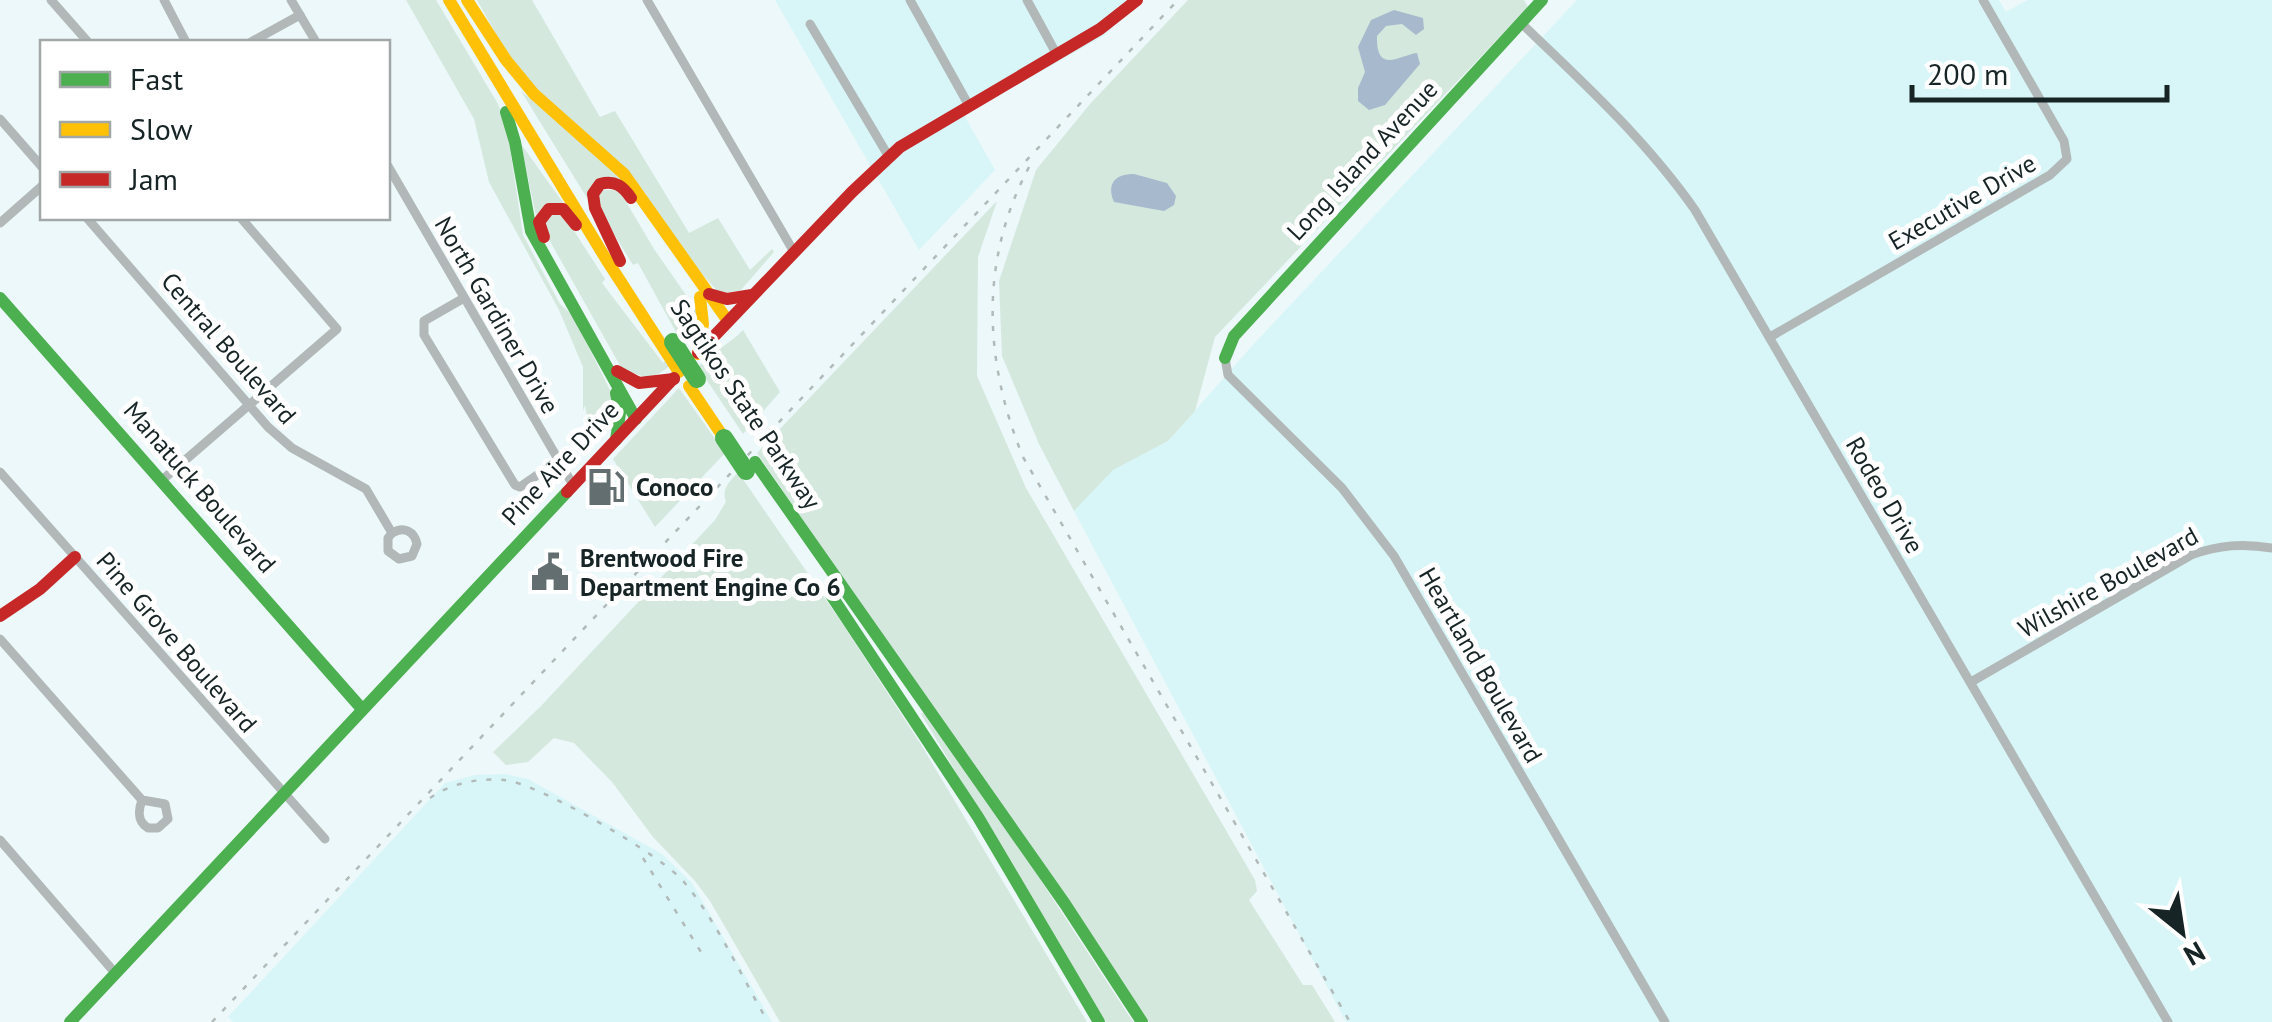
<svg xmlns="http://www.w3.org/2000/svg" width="2272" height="1022" font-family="'PT Sans',sans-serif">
  <rect width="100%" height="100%" fill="#ecf8f9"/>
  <g fill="#d8f6f8">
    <polygon points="775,0 1137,0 1105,35 964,115 995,170 919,250"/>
    <polygon points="1577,0 1999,0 2006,12 2028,0 2272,0 2272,1022 1346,1022 1074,511 1113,469 1168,441 1252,346"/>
    <polygon points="505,774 528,779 662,854 692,883 772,1022 233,1022 228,1017 445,783 475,775"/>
  </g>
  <g fill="#d4e8de">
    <polygon points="406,0 436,0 498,104 507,129 523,235 560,304 573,316 615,400 609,426 592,446 585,405 583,411 583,367 559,310 489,182 474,119"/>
    <polygon points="477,0 532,0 600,117 615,111 689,233 718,218 750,270 772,249 774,252 741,290 720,294 510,59"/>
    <polygon points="1188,0 1524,0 1528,7 1215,337 1195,411 1168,441 1113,470 1074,511 1039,444 1002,356 999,281 1036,170 1090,104"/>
    <polygon points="521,91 622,177 587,198"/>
    <polygon points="521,144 564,204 536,216"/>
    <path d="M598,190H619L654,249L697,311C692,341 680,367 648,378L622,369L542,227L551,211L565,217L605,279L602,283L663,363L682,343L638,263L633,265L595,203Z"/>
    <polygon points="997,201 978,257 977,376 1026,488 1255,880 1257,891 1249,900 1303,985 1312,985 1335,1022 1149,1022 757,453"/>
    <path d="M743,330L780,392L743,434L698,367C712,351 729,345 743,330Z"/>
    <polygon points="679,388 725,453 655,527 613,459"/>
    <path d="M738,472L844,626L920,743L1087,1022H780L710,901L695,881L653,837L612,782L574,743L554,738L528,762L506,765L493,752L541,706L715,520L726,502C721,488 730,482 738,472Z"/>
    <polygon points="925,711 1006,827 1133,1022 1106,1022 921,714"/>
  </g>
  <g fill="#a7bacd">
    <path d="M1394,10L1423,18L1424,29L1416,35L1402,24L1386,26L1377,36C1376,75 1400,55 1417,53L1420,64L1385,105L1369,110L1358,101V88L1365,72L1358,47L1371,20Z"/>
    <path d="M1134,174L1167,183L1176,196L1174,205L1164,211L1114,202C1106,184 1115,174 1134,174Z"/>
  </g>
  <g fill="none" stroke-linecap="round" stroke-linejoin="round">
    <g stroke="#b1b8b7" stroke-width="9">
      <polyline points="51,0 88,42"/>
      <polyline points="164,0 186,42"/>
      <polyline points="291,0 316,42"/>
      <polyline points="647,0 794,252"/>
      <polyline points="910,0 968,104"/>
      <polyline points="1027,0 1057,55"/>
      <path d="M1521,23C1583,82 1645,139 1695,210L2168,1022"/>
      <polyline points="810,24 889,157"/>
      <polyline points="251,42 300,15"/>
      <polyline points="0,119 42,167"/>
      <polyline points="388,166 573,485"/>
      <path d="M87,218L268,427L292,448L366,489L392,533L388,538V551L399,559L412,556L417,544C414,531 404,526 392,533"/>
      <polyline points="0,223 42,186"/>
      <polyline points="464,298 424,321 424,335 515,485 520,487 559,460"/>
      <polyline points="1770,337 2050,175 2067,159 2064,141 1983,0"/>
      <polyline points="1225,358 1228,375 1342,488 1394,556 1665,1022"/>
      <polyline points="0,472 325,839"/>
      <polyline points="161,481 337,329 241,218"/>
      <path d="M0,639L142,800L165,804L168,819L158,828H148C137,821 138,811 142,800"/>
      <path d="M1971,682L2191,555C2219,545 2243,543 2272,548"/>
      <polyline points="0,840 116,974"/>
    </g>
    <g stroke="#4caf50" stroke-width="12">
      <polyline points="506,112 515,142 531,231 636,419"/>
      <polyline points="0,298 362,709"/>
      <polyline points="1225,358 1234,336 1542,0"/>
      <polyline points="616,393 620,413 616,440"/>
      <polyline points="755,462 1065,904 1142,1022"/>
      <polyline points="831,595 978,817 1099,1022"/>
      <polyline points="70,1022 567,492"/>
    </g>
    <g stroke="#ffc107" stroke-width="12">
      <polyline points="449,0 606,259 679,372"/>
      <polyline points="467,0 506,60 534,94 624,174 728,321"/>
      <polyline points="698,354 703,324 700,297"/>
      <polyline points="689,386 724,438"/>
    </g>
    <g stroke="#c62828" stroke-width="12">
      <polyline points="544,237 539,222 549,209 563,209 576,225"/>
      <path d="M620,261L595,208L593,194L600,184C615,180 623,186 631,198"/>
      <polyline points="709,294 727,299 752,295"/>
      <polyline points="698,353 852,192 900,147 1100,29 1137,0"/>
      <polyline points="617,371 639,383 674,379"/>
      <polyline points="567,492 674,378"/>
      <polyline points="0,616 40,589 75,557"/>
    </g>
    <g stroke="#b2b9b9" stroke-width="2.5" stroke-dasharray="5 10" stroke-linecap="butt">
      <path d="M1029,167C979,261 984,361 1023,457L1350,1022"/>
      <path d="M430,798C451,783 478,778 504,780C536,782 663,856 684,882C718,923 741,976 768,1022"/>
      <polyline points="643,858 704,957"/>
      <polyline points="212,1022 1178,0"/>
    </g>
    <g stroke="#4caf50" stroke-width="18">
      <polyline points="673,342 697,379"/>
      <polyline points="724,438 746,471"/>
    </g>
  </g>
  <defs>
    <g id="fuel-bare" transform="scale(3)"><path d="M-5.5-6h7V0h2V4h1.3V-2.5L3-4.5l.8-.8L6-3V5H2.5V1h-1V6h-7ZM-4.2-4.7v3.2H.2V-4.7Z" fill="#626e6f" stroke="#fff" stroke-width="2.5" paint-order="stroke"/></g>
    <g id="civic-bare" transform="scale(3)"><path d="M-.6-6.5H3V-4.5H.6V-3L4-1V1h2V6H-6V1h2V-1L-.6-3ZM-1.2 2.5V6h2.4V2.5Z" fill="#626e6f" stroke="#fff" stroke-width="2.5" paint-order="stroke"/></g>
  </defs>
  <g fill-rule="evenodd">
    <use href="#fuel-bare" x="606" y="487"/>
    <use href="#civic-bare" x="550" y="572"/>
  </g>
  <g text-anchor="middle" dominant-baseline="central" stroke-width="10" stroke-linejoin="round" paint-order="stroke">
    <g font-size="25" fill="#172425" stroke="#fff">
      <text transform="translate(1362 160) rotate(-47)">Long Island Avenue</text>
      <text transform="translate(1962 202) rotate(-30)">Executive Drive</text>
      <text transform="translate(497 315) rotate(60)">North Gardiner Drive</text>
      <text transform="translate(229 348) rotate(49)">Central Boulevard</text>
      <text transform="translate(746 404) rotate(56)">Sagtikos State Parkway</text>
      <text transform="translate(560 463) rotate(-47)">Pine Aire Drive</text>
      <text transform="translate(200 487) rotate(49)">Manatuck Boulevard</text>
      <text transform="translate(1885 495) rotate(60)">Rodeo Drive</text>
      <text transform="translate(2108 582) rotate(-29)">Wilshire Boulevard</text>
      <text transform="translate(177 642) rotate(49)">Pine Grove Boulevard</text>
      <text transform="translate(1481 665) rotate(60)">Heartland Boulevard</text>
    </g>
    <g font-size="25" font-weight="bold" fill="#172425" stroke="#fff" text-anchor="start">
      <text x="636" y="487">Conoco</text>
      <text x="580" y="558">Brentwood Fire<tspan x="580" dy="29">Department Engine Co 6</tspan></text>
    </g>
  </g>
  <rect x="40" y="40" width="350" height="180" fill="#ffffff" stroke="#a2a7a8" stroke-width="2.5"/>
  <rect x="60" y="72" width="50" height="15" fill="#4caf50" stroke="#a2a7a8" stroke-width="2.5"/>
  <text x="130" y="90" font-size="30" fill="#172425">Fast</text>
  <rect x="60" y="122" width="50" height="15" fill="#ffc107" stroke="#a2a7a8" stroke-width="2.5"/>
  <text x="130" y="140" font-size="30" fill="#172425">Slow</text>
  <rect x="60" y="172" width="50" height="15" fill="#c62828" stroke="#a2a7a8" stroke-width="2.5"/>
  <text x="130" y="190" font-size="30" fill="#172425">Jam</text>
  <g transform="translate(2182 932) rotate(150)" stroke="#ffffff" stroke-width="8" paint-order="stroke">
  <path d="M0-8L18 38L0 25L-18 38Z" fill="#172425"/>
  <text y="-15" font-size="28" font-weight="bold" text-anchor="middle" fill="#172425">N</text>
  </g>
  <path d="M1912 85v15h255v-15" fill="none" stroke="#172425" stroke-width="5"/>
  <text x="1927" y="85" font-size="30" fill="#172425" stroke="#ffffff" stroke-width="8" paint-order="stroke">200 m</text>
</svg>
